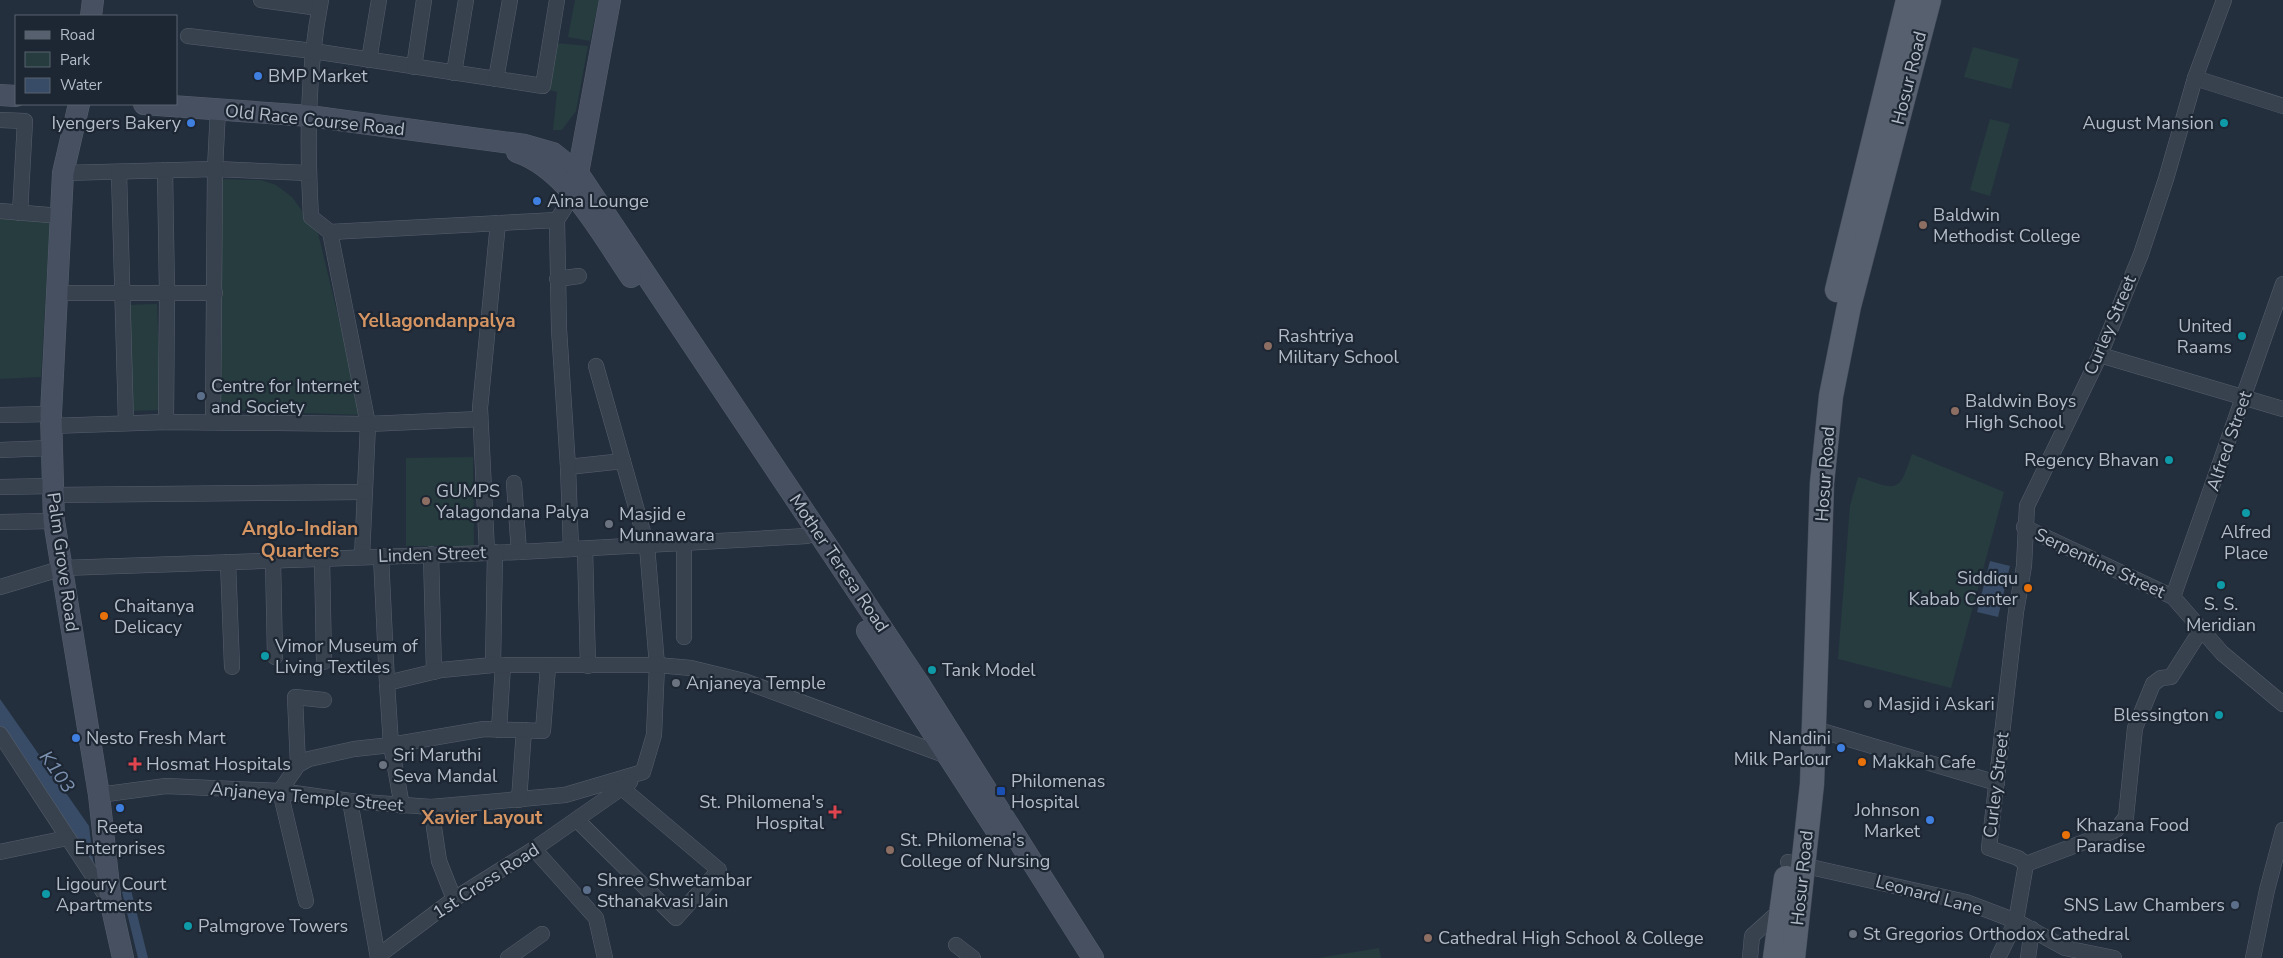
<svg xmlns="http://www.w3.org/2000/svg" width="2283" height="958" font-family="'Nunito Sans',sans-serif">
  <rect width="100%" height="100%" fill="#242f3e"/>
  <g fill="#263c3f">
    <polygon points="575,0 599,0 590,41 568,37"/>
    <polygon points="556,43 588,46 576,111 562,130 553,130 557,92 549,90"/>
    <polygon points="1973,47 2019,59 2011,89 1964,77"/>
    <polygon points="1990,119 2010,124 1990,196 1970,190"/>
    <polygon points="220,179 261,180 276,185 292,197 318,233 362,415 220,410"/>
    <polygon points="0,218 50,220 41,377 0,379"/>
    <polygon points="157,304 161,410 130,411 127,305"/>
    <path d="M1912,454L2004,492L1951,688L1838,659L1850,506L1858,477C1897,489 1898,496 1912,454Z"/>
    <polygon points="473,457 474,546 406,546 406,458"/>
    <polygon points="1379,948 1381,958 1318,958"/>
  </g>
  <g fill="#394c67">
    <polygon points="1990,561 2010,566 1998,617 1977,612"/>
    <polygon points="0,699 89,826 94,868 0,727"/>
    <polygon points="131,890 148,958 138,958 122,892"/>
  </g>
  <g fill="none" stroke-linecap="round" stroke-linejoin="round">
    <g stroke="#565f6c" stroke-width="16">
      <g id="street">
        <polyline points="261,0 319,8"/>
        <path d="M321,0C307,71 307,145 311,217L330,232L368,424L362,557"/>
        <polyline points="188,36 313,51 543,86 557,0"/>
        <polyline points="369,60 379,0"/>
        <polyline points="414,67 424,0"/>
        <polyline points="454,73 466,0"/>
        <polyline points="2195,78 2283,106"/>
        <polyline points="496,79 510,0"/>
        <polyline points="0,120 25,121 20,213"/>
        <polyline points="165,170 167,293 166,422"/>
        <polyline points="63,173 215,169 308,173"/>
        <polyline points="119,173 126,423"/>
        <polyline points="0,211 61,216"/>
        <polyline points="330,232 557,220"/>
        <polyline points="557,279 579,276"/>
        <polyline points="57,293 215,293"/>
        <polyline points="2100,355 2283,409"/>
        <polyline points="0,415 51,414"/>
        <polyline points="213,422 215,169 218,109"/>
        <polyline points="51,426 166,422 368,424 480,419"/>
        <polyline points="0,450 51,448"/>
        <polyline points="568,467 623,461"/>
        <polyline points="514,483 519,552"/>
        <polyline points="0,487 52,486"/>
        <polyline points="52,495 363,492"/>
        <polyline points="0,522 54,521"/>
        <polyline points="2024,527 2173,597 2222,653 2283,704"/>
        <polyline points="571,549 568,467 559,329 557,220 574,193"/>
        <polyline points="585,549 588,666"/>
        <polyline points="487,552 480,408 498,223"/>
        <polyline points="431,554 434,672"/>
        <polyline points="381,556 387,683"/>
        <polyline points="322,558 324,662"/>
        <polyline points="273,560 275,657"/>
        <polyline points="228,562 232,667"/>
        <polyline points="0,587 63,568 519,552 807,536 818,531"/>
        <polyline points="2173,597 2283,284"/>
        <polyline points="684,637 684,543"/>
        <polyline points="493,665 495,552"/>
        <polyline points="1815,729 1997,783"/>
        <polyline points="499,730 503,665"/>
        <polyline points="0,734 110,902"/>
        <polyline points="298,765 295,697 324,700"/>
        <polyline points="99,795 166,786 280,791 350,801 431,807 565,795 643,772 654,735 657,665 647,546 596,366"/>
        <polyline points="519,800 524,730"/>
        <polyline points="350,801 378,958"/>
        <polyline points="402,806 391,745 387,683 441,670 493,665 657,665 691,668 744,681 947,756"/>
        <polyline points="431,807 439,861 454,899"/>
        <polyline points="577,820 676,918 719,870 622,788"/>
        <polyline points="534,849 596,918 605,958"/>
        <polyline points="0,852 67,838"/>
        <polyline points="1788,862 1966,902 2016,921 2065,948 2114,958"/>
        <polyline points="2026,864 2018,858 1989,848 2016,612 2024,566 2027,506 2100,355 2141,254 2166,179 2195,78 2224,0"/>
        <polyline points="2026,864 2116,830 2126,817 2135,728 2153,684 2161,678 2171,677 2201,630"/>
        <polyline points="306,901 280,791 298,765 309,759 354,749 391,745 484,729 543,731 548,667"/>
        <polyline points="956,945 973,958"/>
        <polyline points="378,956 454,899 534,849 630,782"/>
        <polyline points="508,958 542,934"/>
        <polyline points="1750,958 1752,936 1782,909"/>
        <polyline points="1998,958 2016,921 2026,864"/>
        <polyline points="2028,958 2032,929"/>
        <polyline points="2253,958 2267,890 2283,830"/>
      </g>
    </g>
    <g stroke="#565f6c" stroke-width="22">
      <g id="secondary">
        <polyline points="91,16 93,0"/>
        <polyline points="0,95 16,96"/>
        <polyline points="79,104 63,173 51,414 54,521 99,795 111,904 123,958"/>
        <polyline points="144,104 309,116 525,145 553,153 578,173 918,682 1093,958"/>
        <path d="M517,152C568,169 602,235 631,277"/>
        <polyline points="576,184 610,0"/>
        <polyline points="867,631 1000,836"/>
      </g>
    </g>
    <g stroke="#414a57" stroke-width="25">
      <g id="primary">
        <polyline points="1837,290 1908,0"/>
        <polyline points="1775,958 1786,878"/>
        <polyline points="1793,958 1812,784 1822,483 1831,396 1849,306 1929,0"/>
      </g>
    </g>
    <use href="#street" stroke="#38414e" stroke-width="15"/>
    <use href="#secondary" stroke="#465061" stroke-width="21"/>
    <use href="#primary" stroke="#56606e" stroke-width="24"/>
  </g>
  <g fill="#3f7fe0" stroke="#1d2633" stroke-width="2">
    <circle cx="258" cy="76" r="5"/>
    <circle cx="191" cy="123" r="5"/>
    <circle cx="537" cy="201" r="5"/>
    <circle cx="76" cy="738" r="5"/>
    <circle cx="1841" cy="748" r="5"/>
    <circle cx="120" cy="808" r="5"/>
    <circle cx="1930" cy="820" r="5"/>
  </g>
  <g fill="#0f9aa8" stroke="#1d2633" stroke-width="2">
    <circle cx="2224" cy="123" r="5"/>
    <circle cx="2242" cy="336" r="5"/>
    <circle cx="2169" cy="460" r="5"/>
    <circle cx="2246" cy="513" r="5"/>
    <circle cx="2221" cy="585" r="5"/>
    <circle cx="265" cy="656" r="5"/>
    <circle cx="932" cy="670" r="5"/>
    <circle cx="2219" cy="715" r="5"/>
    <circle cx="46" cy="894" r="5"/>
    <circle cx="188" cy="926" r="5"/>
  </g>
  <g fill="#8d6e63" stroke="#1d2633" stroke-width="2">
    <circle cx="1923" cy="225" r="5"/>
    <circle cx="1268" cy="346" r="5"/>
    <circle cx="1955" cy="411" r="5"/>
    <circle cx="426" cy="501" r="5"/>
    <circle cx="890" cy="850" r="5"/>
    <circle cx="1428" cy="938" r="5"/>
  </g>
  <g fill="#5c6f8a" stroke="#1d2633" stroke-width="2">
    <circle cx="201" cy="396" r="5"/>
    <circle cx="587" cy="890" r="5"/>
    <circle cx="2235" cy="905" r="5"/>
  </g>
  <g fill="#6b7280" stroke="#1d2633" stroke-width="2">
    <circle cx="609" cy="524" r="5"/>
    <circle cx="676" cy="683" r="5"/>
    <circle cx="1868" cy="704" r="5"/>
    <circle cx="383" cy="765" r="5"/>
    <circle cx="1853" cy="934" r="5"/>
  </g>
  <g fill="#e8710a" stroke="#1d2633" stroke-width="2">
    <circle cx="2028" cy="588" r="5"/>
    <circle cx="104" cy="616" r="5"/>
    <circle cx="1862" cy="762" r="5"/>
    <circle cx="2066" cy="835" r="5"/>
  </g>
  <g fill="#e0444e" stroke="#1d2633" stroke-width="2">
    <path d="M132.5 756.5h5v5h5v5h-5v5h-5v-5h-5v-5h5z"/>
    <path d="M832.5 804.5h5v5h5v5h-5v5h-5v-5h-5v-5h5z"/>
  </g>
  <rect fill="#1a4fb4" stroke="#1d2633" stroke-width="2" x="996" y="786" width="10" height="10" rx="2.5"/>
  <g text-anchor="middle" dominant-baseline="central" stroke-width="4.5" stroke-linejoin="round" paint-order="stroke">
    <g font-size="18" fill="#b4bcc9" stroke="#1d2633" text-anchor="start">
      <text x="268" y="76">BMP Market</text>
      <text x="181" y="123" text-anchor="end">Iyengers Bakery</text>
      <text x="2214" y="123" text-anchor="end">August Mansion</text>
      <text x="547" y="201">Aina Lounge</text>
      <text x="1933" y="215">Baldwin<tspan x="1933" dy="21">Methodist College</tspan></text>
      <text x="2232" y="326" text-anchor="end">United<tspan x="2232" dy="21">Raams</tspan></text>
      <text x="1278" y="336">Rashtriya<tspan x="1278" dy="21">Military School</tspan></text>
      <text x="211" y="386">Centre for Internet<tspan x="211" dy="21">and Society</tspan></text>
      <text x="1965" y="401">Baldwin Boys<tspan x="1965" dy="21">High School</tspan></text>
      <text x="2159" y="460" text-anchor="end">Regency Bhavan</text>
      <text x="436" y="491">GUMPS<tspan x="436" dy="21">Yalagondana Palya</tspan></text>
      <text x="619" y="514">Masjid e<tspan x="619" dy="21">Munnawara</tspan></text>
      <text x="2246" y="532" text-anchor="middle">Alfred<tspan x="2246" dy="21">Place</tspan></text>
      <text x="2018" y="578" text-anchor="end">Siddiqu<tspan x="2018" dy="21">Kabab Center</tspan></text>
      <text x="2221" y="604" text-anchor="middle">S. S.<tspan x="2221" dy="21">Meridian</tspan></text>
      <text x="114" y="606">Chaitanya<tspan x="114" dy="21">Delicacy</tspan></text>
      <text x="275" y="646">Vimor Museum of<tspan x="275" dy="21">Living Textiles</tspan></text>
      <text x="942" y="670">Tank Model</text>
      <text x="686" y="683">Anjaneya Temple</text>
      <text x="1878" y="704">Masjid i Askari</text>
      <text x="2209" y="715" text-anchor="end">Blessington</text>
      <text x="86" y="738">Nesto Fresh Mart</text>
      <text x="1831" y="738" text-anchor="end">Nandini<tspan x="1831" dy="21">Milk Parlour</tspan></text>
      <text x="393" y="755">Sri Maruthi<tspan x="393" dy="21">Seva Mandal</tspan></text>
      <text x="1872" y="762">Makkah Cafe</text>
      <text x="146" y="764">Hosmat Hospitals</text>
      <text x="1011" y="781">Philomenas<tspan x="1011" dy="21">Hospital</tspan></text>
      <text x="824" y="802" text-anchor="end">St. Philomena's<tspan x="824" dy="21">Hospital</tspan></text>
      <text x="1920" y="810" text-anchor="end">Johnson<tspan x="1920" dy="21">Market</tspan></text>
      <text x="2076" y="825">Khazana Food<tspan x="2076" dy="21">Paradise</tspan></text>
      <text x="120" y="827" text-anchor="middle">Reeta<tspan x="120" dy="21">Enterprises</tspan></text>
      <text x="900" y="840">St. Philomena's<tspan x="900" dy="21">College of Nursing</tspan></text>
      <text x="597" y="880">Shree Shwetambar<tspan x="597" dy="21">Sthanakvasi Jain</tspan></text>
      <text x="56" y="884">Ligoury Court<tspan x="56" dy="21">Apartments</tspan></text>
      <text x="2225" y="905" text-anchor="end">SNS Law Chambers</text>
      <text x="198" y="926">Palmgrove Towers</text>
      <text x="1863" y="934">St Gregorios Orthodox Cathedral</text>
      <text x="1438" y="938">Cathedral High School &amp; College</text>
    </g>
    <g font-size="18" fill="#b4bcc9" stroke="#1d2633">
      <text transform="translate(1909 78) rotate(-76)">Hosur Road</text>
      <text transform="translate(315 120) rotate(6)">Old Race Course Road</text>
      <text transform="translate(2110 325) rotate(-67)">Curley Street</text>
      <text transform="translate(2229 441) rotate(-71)">Alfred Street</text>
      <text transform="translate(1825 474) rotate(-86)">Hosur Road</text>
      <text transform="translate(432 554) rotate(-2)">Linden Street</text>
      <text transform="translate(63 562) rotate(82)">Palm Grove Road</text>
      <text transform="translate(839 563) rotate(56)">Mother Teresa Road</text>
      <text transform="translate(2100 563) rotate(25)">Serpentine Street</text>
      <text transform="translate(1996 785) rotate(-83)">Curley Street</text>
      <text transform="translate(307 797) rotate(5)">Anjaneya Temple Street</text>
      <text transform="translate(1802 878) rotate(-84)">Hosur Road</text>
      <text transform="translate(486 881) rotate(-33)">1st Cross Road</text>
      <text transform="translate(1929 895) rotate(15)">Leonard Lane</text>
    </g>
    <g font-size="19" font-weight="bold" fill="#d59563" stroke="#1d2633">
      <text x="437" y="321">Yellagondanpalya</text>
      <text x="300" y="529">Anglo-Indian<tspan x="300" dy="22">Quarters</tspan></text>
      <text x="482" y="818">Xavier Layout</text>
    </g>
    <g font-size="19" font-style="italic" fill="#7c92b1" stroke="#1d2633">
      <text transform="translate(57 772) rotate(55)">K103</text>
    </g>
  </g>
  <rect x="15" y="15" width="162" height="90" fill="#1d2633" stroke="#59626f"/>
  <rect x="25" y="31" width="25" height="8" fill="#56606e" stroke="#59626f"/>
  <text x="60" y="40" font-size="15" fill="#b4bcc9">Road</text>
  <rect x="25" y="52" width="25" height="15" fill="#263c3f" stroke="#59626f"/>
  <text x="60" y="65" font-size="15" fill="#b4bcc9">Park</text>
  <rect x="25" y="78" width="25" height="15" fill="#394c67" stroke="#59626f"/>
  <text x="60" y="90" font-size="15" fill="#b4bcc9">Water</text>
</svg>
